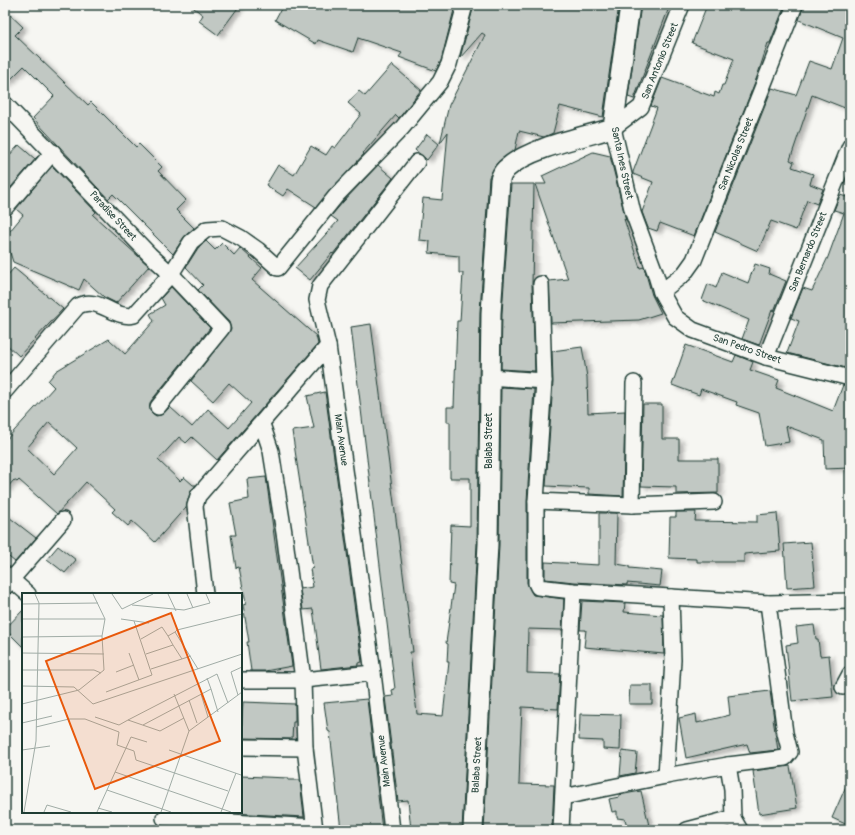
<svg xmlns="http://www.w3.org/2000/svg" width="855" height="835" font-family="Pangolin,sans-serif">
  <defs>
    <filter id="shadow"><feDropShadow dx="4.5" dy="2.5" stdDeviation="2" flood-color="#0004"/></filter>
  </defs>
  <rect width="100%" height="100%" fill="#f6f6f2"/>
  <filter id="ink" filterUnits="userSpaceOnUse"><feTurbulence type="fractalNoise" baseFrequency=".025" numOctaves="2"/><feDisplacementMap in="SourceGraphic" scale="8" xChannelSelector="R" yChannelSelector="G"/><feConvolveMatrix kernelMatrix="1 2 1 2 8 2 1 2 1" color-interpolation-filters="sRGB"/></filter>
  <g filter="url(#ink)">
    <g fill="#c1c8c3" stroke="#1f3d34" fill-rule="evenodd" filter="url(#shadow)">
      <polygon points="190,5 240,5 218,35 199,21 203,15"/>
      <polygon points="283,5 451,5 455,6 441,61 436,71 399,57 402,53 358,38 353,52 318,40 316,44 275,20"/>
      <polygon points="474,5 619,5 603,117 560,106 553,133 544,137 519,131 515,150 497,163 489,177 480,312 477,544 462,830 411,830 408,800 398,801 385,697 393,696 392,690 395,689 351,327 371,324 413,652 410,652 417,714 443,716 449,662 447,662 448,644 446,643 454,585 449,584 451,525 470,526 470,478 450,478 450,422 447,422 447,407 454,407 457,321 460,321 463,273 459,273 459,256 429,253 430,241 419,240 423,198 442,200 448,132 440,143 449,105 485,35 482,33 460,58"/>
      <polygon points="641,5 670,5 634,99 628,97"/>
      <polygon points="707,5 785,5 770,43 768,43 757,77 694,236 660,223 657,231 648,228 642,212 653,182 633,174 633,172 657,108 651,106 662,78 714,97 715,92 719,94 722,85 724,85 734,59 692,43"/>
      <polygon points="804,5 842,5 850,8 850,110 812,95 790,160 794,162 792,167 813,174 810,184 823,189 817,204 807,200 796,230 771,221 758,251 715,232 772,88 796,95 809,61 832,69 843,38 799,20"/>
      <polygon points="5,10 23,27 15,35 88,105 91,102 136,147 139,144 162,167 158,171 186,200 176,210 194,228 184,237 173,254 113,194 108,199 33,118 54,96 24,66 5,85"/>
      <polygon points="392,65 421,90 399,118 396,115 363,153 364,154 316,207 288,189 283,196 266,185 278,165 294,175 311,146 326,155 332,146 335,148 361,114 348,103 359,91 365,96"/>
      <polygon points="427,134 439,144 427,160 415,150"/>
      <polygon points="19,145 35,159 38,156 5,194 5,160"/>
      <polygon points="593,152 610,156 626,220 624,219 640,268 644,267 652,295 661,313 639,320 551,323 549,281 568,279 535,184 546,184 542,176"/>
      <polygon points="378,165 393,178 333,254 332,253 310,280 295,268 338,221 331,216 343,202"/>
      <polygon points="52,166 96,212 93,215 149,266 116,303 104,297 84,279 79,290 13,262 5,237 23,215 16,209"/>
      <polygon points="511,184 534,184 532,284 535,371 501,369 502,313"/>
      <polygon points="840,195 850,198 850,369 787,353 799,321 791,318 803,288 812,291 828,257 844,213 834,210"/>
      <path d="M206,241L215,250L222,243L234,255L240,248L262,268L252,280L316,336L318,344L217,460L192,437L186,443L179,437L158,460L180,481L184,477L193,485H196L190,493L186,507L155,542L132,521L128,526L112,512L115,509L86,482L57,514L19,480L17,482L14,480L5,490V441L54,387L48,381L56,371L109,339L125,354L154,321L150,314L165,305L161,298L171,287L210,328L151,401L150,411L156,416L161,415L170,407L192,427L208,409L229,428L251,403L229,383L213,401L191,381L231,329L229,322L198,290L203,285L186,267L198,248ZM49,422L77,448L54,474L27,448Z"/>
      <polygon points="755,264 770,269 769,274 786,281 774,311 772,310 759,345 742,339 749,320 702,300 708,284 716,288 722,272 748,283"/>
      <polygon points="14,268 63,309 19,356 5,343 5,278"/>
      <polygon points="686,345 733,362 736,355 753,362 750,370 779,380 776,388 833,411 843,385 850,387 850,468 825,469 824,440 786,426 789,442 765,446 759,413 736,405 737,402 701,389 699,395 672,385"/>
      <polygon points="582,347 587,377 588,413 625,411 623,496 589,494 589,488 546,486 553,382 552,351"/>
      <polygon points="501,387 534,389 527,501 527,583 533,595 564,599 562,630 528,629 527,673 560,674 558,709 522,707 520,752 519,784 554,785 552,830 484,830 499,545"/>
      <polygon points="325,392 362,662 358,663 358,665 321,669 313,609 303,610 300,589 313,587 310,569 313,568 292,431 314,428 307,396"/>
      <polygon points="643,404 662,404 662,439 679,439 679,459 718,459 718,493 676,494 676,487 641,486"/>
      <polygon points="266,477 292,666 265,671 251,671 247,642 249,642 243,605 246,604 239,567 236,568 231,535 236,535 230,503 249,499 247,479"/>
      <polygon points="676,512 696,512 695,521 757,522 757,515 777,513 780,551 744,554 744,562 697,562 697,559 669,558 670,517 676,517"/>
      <polygon points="599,513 617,513 616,564 629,566 629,568 662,571 660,586 627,583 627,585 574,582 545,579 545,562 599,565"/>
      <polygon points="5,514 36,538 15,562 5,554"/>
      <polygon points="811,542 815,586 787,588 784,544"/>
      <polygon points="58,546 76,560 65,573 47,559"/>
      <polygon points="582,601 625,603 624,612 663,615 664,654 584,647 586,630 580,630"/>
      <polygon points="23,610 23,647 5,629"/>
      <polygon points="814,625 816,639 818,639 820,656 829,655 833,697 792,701 786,645 798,643 796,627"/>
      <polygon points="630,685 652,685 652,704 629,704"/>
      <polygon points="770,691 774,719 773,719 778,750 750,753 747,744 686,758 679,718 696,714 697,723 730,715 728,696"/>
      <polygon points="367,699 382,830 341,830 330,732 328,731 324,703"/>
      <polygon points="243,702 295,704 295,722 293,722 292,739 241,738"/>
      <polygon points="580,714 621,715 620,750 603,749 603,741 579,740"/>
      <polygon points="622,751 637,753 635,773 620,776"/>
      <polygon points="790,766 797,808 759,814 753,771"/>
      <polygon points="241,776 288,778 288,780 300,780 304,817 215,812 241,812"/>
      <polygon points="850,777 850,826 832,818"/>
      <polygon points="641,791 650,830 628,830 625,819 617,818 617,811 612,812 609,799 619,797 619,795"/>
    </g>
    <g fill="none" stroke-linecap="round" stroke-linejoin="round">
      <g stroke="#1f3d34" stroke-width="18">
        <g id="minor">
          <polyline points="682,5 641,107 613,128 633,213 655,272 661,292 675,317 693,330 766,357 850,378"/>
          <polyline points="5,104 150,255 171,274 222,328 158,407"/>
          <polyline points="5,208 53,152"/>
          <polyline points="541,284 544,381 536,501 536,583 538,587 573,591 768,603 850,601"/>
          <polyline points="661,292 684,274 694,260 795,5"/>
          <polyline points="328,346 317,300 320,286 417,162"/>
          <polyline points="766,357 850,146"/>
          <polyline points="489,377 544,381"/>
          <path d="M5,391L78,306C98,295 115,320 134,315L171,274L191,242L207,229L222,228L241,238L258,250L278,268L336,196L402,128L440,82L449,64L465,5"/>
          <polyline points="262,424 271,451 285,539 303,680 305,748 315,830"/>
          <polyline points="536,501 632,505 714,502"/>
          <polyline points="632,505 634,383"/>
          <polyline points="5,574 28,594"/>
          <polyline points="5,587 63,520"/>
          <polyline points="205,594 195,506 198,496 328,346 373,673 392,830"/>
          <polyline points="671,597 673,660 666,776 728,765 732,789 733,818"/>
          <polyline points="241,680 303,680 373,673"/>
          <polyline points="843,687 850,674"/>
          <polyline points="241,747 305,748"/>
          <polyline points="728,765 785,758 790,752 785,733 768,603"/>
          <polyline points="563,797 666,776"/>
          <polyline points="164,818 315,827"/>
          <polyline points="561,830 573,591"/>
          <polyline points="687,830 733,818 740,830"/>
        </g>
      </g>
      <g stroke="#1f3d34" stroke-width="22">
        <path id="tertiary" d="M473,830L488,544L491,313L500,180C501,176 503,172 506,169C528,148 583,137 613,128L630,5"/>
      </g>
      <use href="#minor" stroke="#f6f6f2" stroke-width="15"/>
      <use href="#tertiary" stroke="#f6f6f2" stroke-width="19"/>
    </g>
  </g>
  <g text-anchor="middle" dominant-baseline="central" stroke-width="4" stroke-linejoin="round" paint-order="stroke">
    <g font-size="10" fill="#1f3d34" stroke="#f6f6f2">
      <text transform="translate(660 61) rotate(-68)">San Antonio Street</text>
      <text transform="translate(736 154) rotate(-68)">San Nicolas Street</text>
      <text transform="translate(622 163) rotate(78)">Santa Ines Street</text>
      <text transform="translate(113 216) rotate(47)">Paradise Street</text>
      <text transform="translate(808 252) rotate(-68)">San Bernardo Street</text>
      <text transform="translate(747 349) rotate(19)">San Pedro Street</text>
      <text transform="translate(341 440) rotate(82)">Main Avenue</text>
      <text transform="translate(489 441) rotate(-90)">Balaba Street</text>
      <text transform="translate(384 761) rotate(-97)">Main Avenue</text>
      <text transform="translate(477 765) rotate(-87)">Balaba Street</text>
    </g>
  </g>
  <g transform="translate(22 593)">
    <rect width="220" height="220" fill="#f6f6f2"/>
    <path fill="none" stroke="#a0aca6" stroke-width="1" d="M90,1L100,16L131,1M146,1L154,18M165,1L171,15M0,11L76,10M110,12L162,17L188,10L184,1M0,26H83M99,26L127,30M0,44L80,43M119,46L140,34L146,43M151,52L160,66M0,60L82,61M107,60L117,87M124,61L151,52L146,43L153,39M220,74L209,79L216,102L220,99M129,76L169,63M176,76L153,39L155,37L220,21M0,77H72L79,80M94,79L112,72M0,93L52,94L71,111L220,61M189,96L196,119M84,99L130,82L112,28M152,101L167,138M179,101L186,124M167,107L175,130M0,111L57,97L82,77L80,43L83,26L71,1M73,124L97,132L106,127M162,125L138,138L106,127L195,81L206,110M0,130L30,123M121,132L189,96L185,85M14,134L47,126H63L97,139L95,152L112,158L114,167L206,198M0,157L28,153M147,157L219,182M93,179L209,219M85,197L149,219M76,215L90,219M2,219L14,148L17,10L13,1M22,219L25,212L49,219M75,219L109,144L125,149M139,219L167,138L216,102M199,219L214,180"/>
    <path fill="#e8590c" fill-opacity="0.15" stroke="#e8590c" stroke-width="2" d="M149,20L198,148L73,196L24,68Z"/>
    <rect width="220" height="220" fill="none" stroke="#1f3d34" stroke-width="2"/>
  </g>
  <rect width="855" height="835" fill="none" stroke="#f6f6f2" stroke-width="20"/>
  <rect x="10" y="10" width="835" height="815" fill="none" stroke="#1f3d34" stroke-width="1.5" filter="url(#ink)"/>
</svg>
